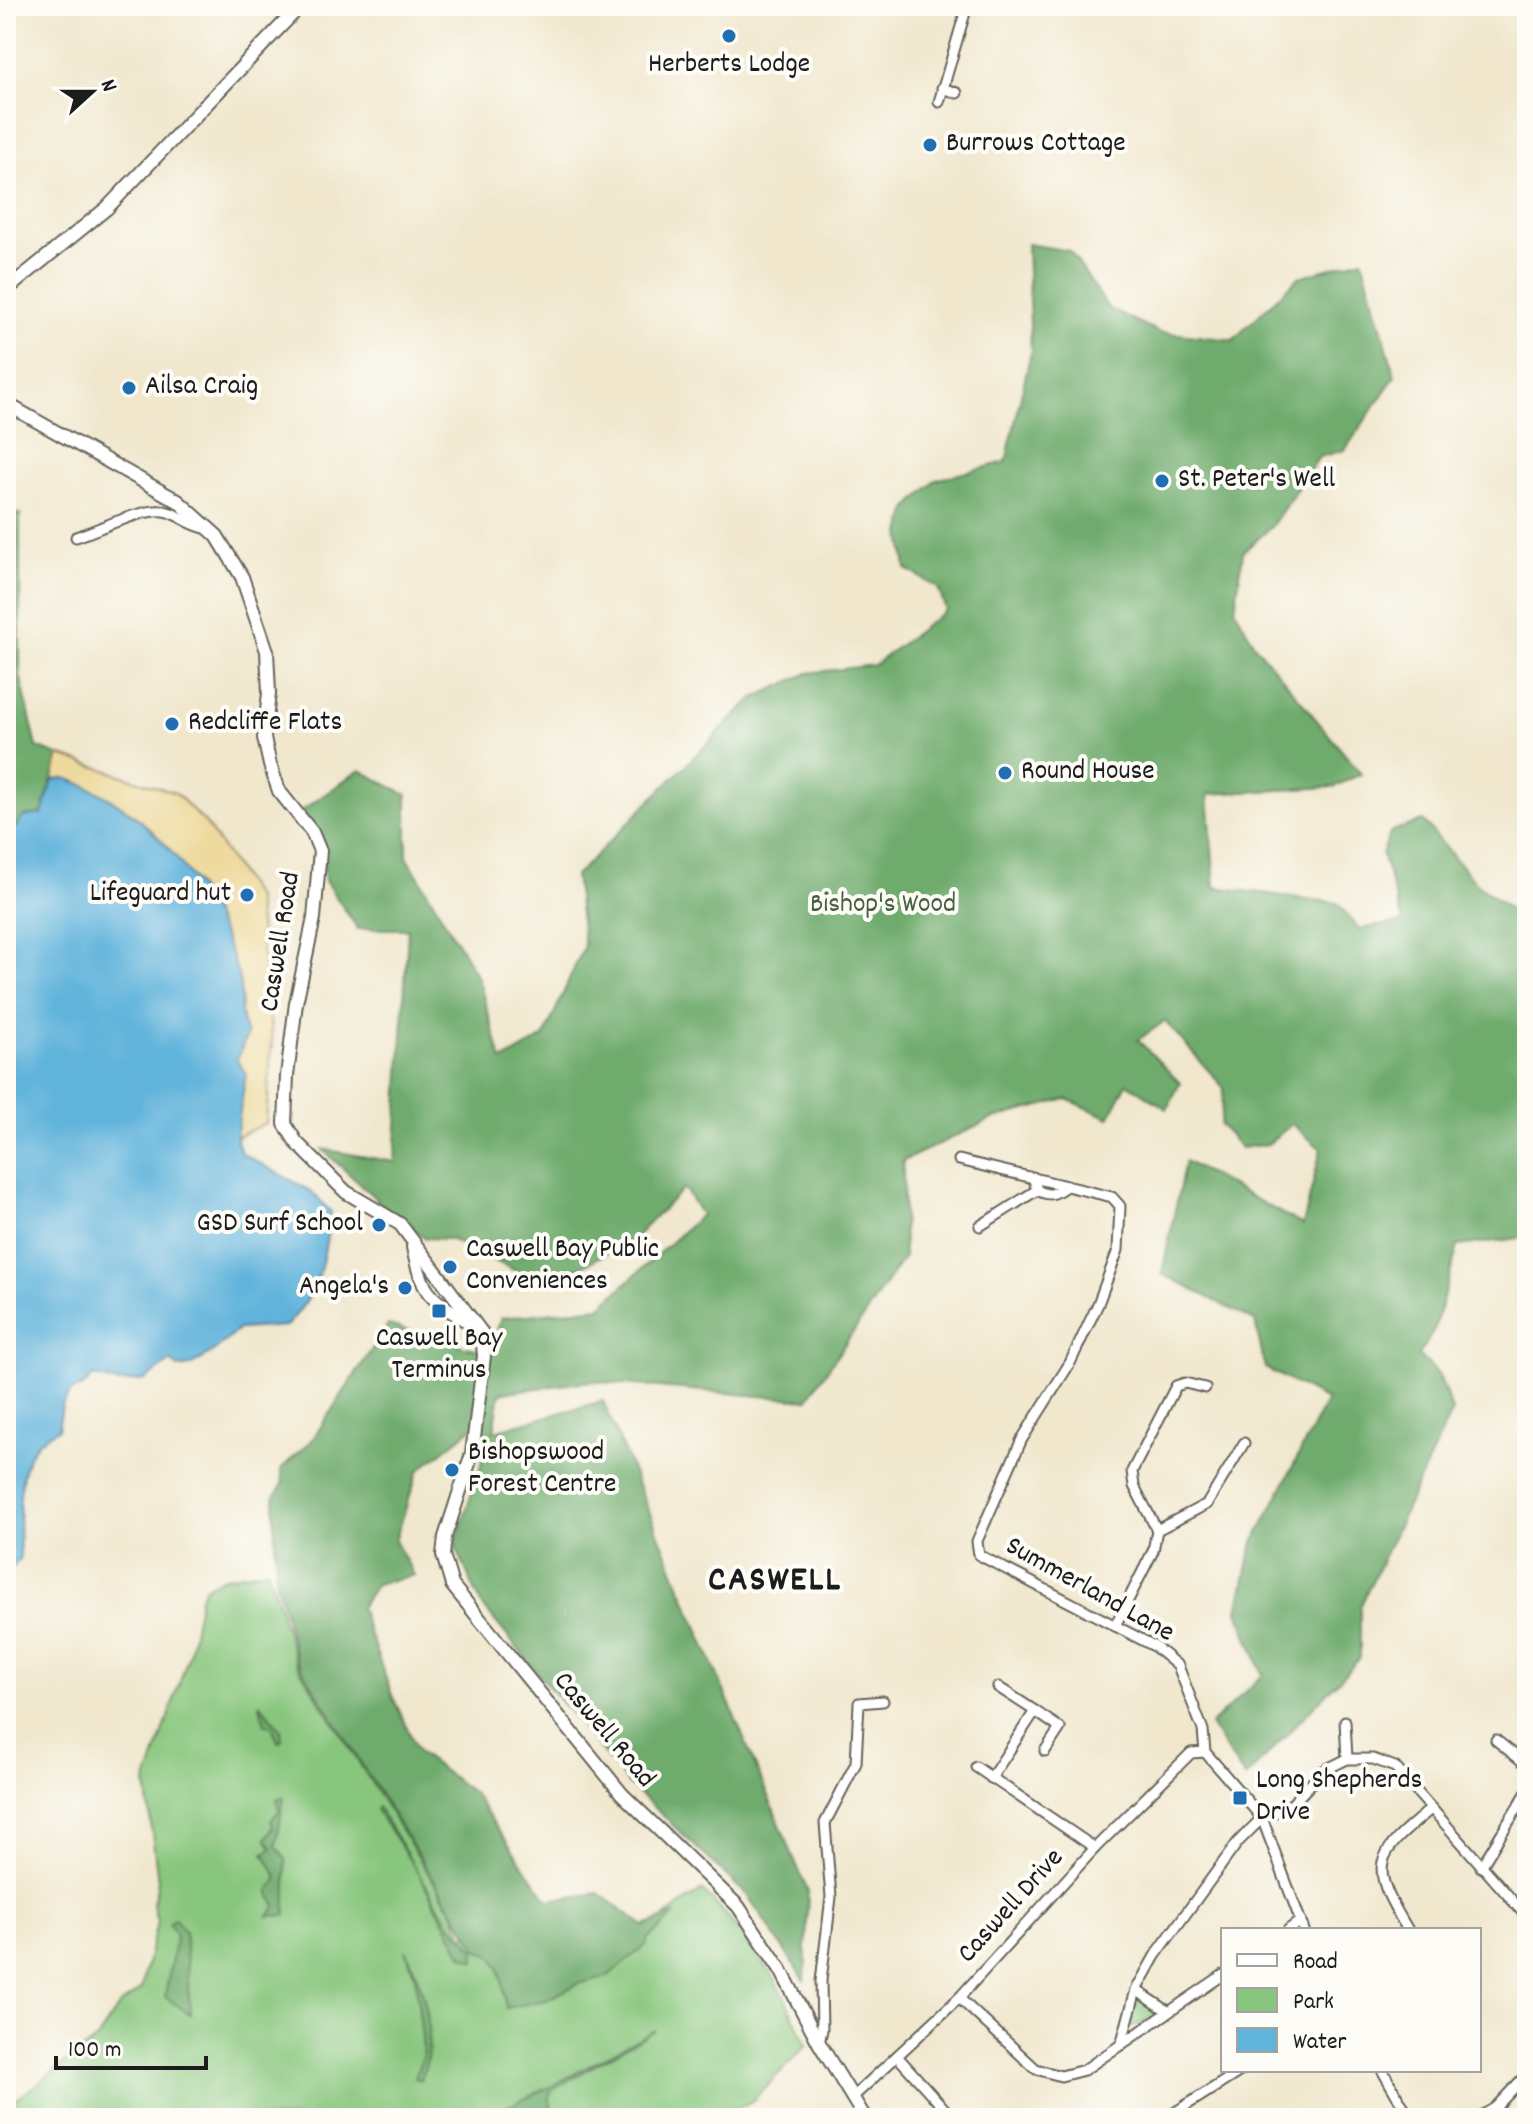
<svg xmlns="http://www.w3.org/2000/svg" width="1533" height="2124" font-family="Dekko,sans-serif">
  <rect width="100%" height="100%" fill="#fdfcf7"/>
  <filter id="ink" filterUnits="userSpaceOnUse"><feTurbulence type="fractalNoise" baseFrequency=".0125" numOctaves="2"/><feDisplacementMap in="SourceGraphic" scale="16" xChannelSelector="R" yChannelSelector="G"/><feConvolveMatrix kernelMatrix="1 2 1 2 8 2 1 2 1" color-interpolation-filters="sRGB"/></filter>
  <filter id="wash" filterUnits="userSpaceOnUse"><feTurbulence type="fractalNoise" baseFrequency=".006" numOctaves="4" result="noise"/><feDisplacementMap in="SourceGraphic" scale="32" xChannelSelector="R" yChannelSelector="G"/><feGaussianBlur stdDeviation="1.8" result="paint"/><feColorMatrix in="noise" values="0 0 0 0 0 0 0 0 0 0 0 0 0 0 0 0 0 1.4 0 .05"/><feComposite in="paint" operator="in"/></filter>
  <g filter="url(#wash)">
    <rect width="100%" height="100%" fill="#f0e7cd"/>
    <g fill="#88c67d" stroke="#52714c" stroke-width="2">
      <polygon points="268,1570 296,1663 454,1914 462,1934 612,1956 702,1890 728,1917 775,1978 807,2045 752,2101 718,2118 6,2118 6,2107 97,2039 120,2005 141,1989 157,1922 153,1904 158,1881 146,1784 189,1654 200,1597 205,1587 224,1577"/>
      <path d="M1143,1996L1159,2013L1133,2028C1129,2021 1135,2001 1143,1996Z"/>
    </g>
    <g fill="#6eab6c" stroke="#456444" stroke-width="2">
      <path d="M1027,244L1070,251L1109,309L1159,332L1233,340L1299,277L1362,259L1395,376L1345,450L1319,457L1271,527L1243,552L1235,609L1254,644L1361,774L1334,787L1208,794L1215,887L1337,903L1359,929L1403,922L1382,854L1391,831L1423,821L1476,883L1521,918H1527V1237L1458,1246L1434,1330L1419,1355L1439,1375L1452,1411L1360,1607V1658L1245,1778L1210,1725L1263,1675L1238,1611L1252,1546L1327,1400L1265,1368L1255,1321L1162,1274L1185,1161L1303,1225L1321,1149L1292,1124L1268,1144L1241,1148L1220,1125L1224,1088L1165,1021L1138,1040L1180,1083L1167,1109L1127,1083L1109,1118L1067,1099L992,1119L903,1161L904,1257L807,1400L590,1381L500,1393L494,1431L603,1401L808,1892L805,1981L748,1896L628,1783L481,1604L455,1545L487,1447L472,1428L418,1471L395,1541L414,1575L376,1584L360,1608L392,1695L418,1752L472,1792L548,1900L599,1893L644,1926L676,1914L648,1939L646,1945L608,1976L578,1984L546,2000L506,2008C502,1985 504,1956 479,1950L455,1914L297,1661L276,1582L274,1498L283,1484L281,1469L312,1440L388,1325L427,1336L447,1333L461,1346L490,1352L501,1318L600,1307L701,1215L684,1188L633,1239L579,1268L526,1276L450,1239L426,1238L401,1222L322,1149L395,1162L408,929H358L325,881L321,839L301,811L360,770L407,795V857L478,978L502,1061L544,1037L584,946L575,876L752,699L808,673L874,665L946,610L938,588L906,569L901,533L908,508L936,480L1006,462L1031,352Z"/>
      <polygon points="6,513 20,514 20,675 37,747 59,755 42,814 26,816 16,827 6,829"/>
      <polygon points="259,1703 281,1730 282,1741 278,1742 272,1726 265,1724"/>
      <polygon points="284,1797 276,1846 286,1859 286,1915 268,1916 276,1907 269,1891 278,1878 264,1853 272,1848 266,1839 273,1827 271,1820 279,1811 277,1798"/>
      <polygon points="378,1807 449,1923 475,1949 475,1961 462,1955 418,1872 376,1810"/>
      <polygon points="174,1918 185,1931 190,2014 165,1997 176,1936 169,1924"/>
      <path d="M406,1950C425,1990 438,2038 421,2080L415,2078L423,2053L422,2037L415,1977Z"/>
      <polygon points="655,2030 551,2091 549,2098 554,2118 483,2118 554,2085"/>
    </g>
    <path fill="#eeda9e" stroke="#857b5d" stroke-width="2" d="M59,755L176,793L206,824L256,898L272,1038L266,1123L236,1137V1060L247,1035C236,1014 244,995 238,975C213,898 180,849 114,803C95,790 77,777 53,780Z"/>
    <path fill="#60b3db" stroke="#3e687c" stroke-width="2" d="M66,778C155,809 211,889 238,975C244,995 236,1014 247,1034L237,1060L246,1074L236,1137L241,1153L311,1191L331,1212C322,1263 324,1286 286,1326L239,1329L212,1353L190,1366L178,1368L171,1361L145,1380L117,1383L93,1376L83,1387L71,1391L62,1406L58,1429C51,1433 42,1438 37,1444C14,1468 20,1527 20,1558L6,1575V829L16,827L23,817L42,814L53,780Z"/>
  </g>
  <g filter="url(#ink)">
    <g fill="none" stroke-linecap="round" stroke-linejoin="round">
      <g stroke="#66635a" stroke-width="13">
        <g id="street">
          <polyline points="942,88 957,93"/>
          <polyline points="939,102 967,6"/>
          <path d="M76,537C98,530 148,505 168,512C184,517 188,525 209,529"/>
          <polyline points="959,1160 1112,1197 1120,1206 1118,1250 1098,1304 1070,1363 1022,1439 977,1541 979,1555 1154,1646 1178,1666 1203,1730 1205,1752 1262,1818 1304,1930"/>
          <path d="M1033,1177L1037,1190C1050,1197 1055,1194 1066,1186"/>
          <polyline points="980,1226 1037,1190"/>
          <polyline points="1157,1530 1134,1486 1132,1471 1176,1386 1185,1383 1205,1388"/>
          <polyline points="1115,1626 1153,1551 1157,1530 1207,1504 1244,1443"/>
          <polyline points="998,1687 1035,1711"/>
          <polyline points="1345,1721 1347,1759"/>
          <polyline points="1496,1740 1527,1765"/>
          <polyline points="976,1767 1095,1848"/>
          <polyline points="991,1778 1035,1711 1060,1728 1045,1751"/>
          <polyline points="1481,1867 1527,1792"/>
          <polyline points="1288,1930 1299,1922"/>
          <path d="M1408,1930C1368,1864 1373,1857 1431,1809"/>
          <polyline points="1136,1990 1169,2012"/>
          <polyline points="959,1998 1036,2069 1061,2076 1084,2070 1223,1975"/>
          <polyline points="819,2043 822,2030 821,1981 831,1897 825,1823 856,1763 859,1703 883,1701"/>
          <polyline points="1121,2045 1136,1990 1155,1956 1238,1842 1262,1818 1292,1804 1323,1771 1347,1759 1373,1759 1395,1767 1527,1917"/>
          <polyline points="897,2056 949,2114"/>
          <polyline points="1382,2070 1410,2118"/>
          <polyline points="853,2097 959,1998 1095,1848 1191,1753 1205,1752"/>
          <polyline points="1166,2118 1242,2070"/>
          <polyline points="1478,2118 1495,2108 1527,2074"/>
        </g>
      </g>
      <g stroke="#66635a" stroke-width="16">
        <g id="secondary">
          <polyline points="6,290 107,208 300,6"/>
          <polyline points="6,400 12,407 178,501 217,536 242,577 267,651 269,693 264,738 270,765 279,791 312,832 320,851 314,918 296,1003 287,1076 285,1124 296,1142 346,1192 400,1224 482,1333 484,1356 472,1454 445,1537 443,1555 452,1585 622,1794 738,1906 781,1970 819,2043 865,2118"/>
          <path d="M413,1247C423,1299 431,1298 473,1325"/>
        </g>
      </g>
      <use href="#street" stroke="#fff" stroke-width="9"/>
      <use href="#secondary" stroke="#fff" stroke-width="12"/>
    </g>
  </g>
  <g fill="#1f6fb2" stroke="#fdfcf7" stroke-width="3">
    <circle cx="729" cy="36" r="8"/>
    <circle cx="930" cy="145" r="8"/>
    <circle cx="129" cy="388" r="8"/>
    <circle cx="1162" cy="481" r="8"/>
    <circle cx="172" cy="724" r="8"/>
    <circle cx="1005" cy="773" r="8"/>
    <circle cx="247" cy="895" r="8"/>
    <circle cx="379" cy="1225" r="8"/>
    <circle cx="450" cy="1267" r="8"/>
    <circle cx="405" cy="1288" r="8"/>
    <rect x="431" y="1303" width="16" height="16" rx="4"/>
    <circle cx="452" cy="1470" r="8"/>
    <rect x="1232" y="1790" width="16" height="16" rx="4"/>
  </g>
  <g text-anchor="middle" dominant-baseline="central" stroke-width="8" stroke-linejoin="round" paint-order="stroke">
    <g font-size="28" fill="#1c1c1c" stroke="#fdfcf7" text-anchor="start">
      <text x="729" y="66" text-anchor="middle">Herberts Lodge</text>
      <text x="946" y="145">Burrows Cottage</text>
      <text x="145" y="388">Ailsa Craig</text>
      <text x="1178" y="481">St. Peter's Well</text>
      <text x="188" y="724">Redcliffe Flats</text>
      <text x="1021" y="773">Round House</text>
      <text x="231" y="895" text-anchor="end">Lifeguard hut</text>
      <text x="363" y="1225" text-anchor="end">GSD Surf School</text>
      <text x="466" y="1251">Caswell Bay Public<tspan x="466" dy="32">Conveniences</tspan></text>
      <text x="389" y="1288" text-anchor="end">Angela's</text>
      <text x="439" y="1340" text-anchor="middle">Caswell Bay<tspan x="439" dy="32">Terminus</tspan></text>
      <text x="468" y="1454">Bishopswood<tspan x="468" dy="32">Forest Centre</tspan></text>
      <text x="1256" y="1782">Long Shepherds<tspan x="1256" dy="32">Drive</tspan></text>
    </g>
    <g font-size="28" fill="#476043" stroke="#fdfcf7">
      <text x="883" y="906">Bishop's Wood</text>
    </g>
    <g font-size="28" fill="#1c1c1c" stroke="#fdfcf7">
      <text transform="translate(282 942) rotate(-81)">Caswell Road</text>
      <text transform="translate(1089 1591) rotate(29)">Summerland Lane</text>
      <text transform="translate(603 1731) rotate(50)">Caswell Road</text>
      <text transform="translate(1012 1907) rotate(-48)">Caswell Drive</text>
    </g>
    <g font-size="36" font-weight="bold" letter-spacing="2" fill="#1c1c1c" stroke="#fdfcf7">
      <text x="775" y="1582">CASWELL</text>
    </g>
  </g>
  <rect width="1533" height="2124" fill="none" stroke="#fdfcf7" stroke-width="32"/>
  <rect x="1221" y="1928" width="260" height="144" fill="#fdfcf7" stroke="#a3a29f" stroke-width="2"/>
  <rect x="1237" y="1954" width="40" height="12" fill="#ffffff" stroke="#a3a29f" stroke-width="2"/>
  <text x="1293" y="1968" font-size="24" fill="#1c1c1c">Road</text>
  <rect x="1237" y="1988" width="40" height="24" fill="#88c67d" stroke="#a3a29f" stroke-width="2"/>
  <text x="1293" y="2008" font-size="24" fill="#1c1c1c">Park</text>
  <rect x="1237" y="2028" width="40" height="24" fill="#60b3db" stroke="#a3a29f" stroke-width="2"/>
  <text x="1293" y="2048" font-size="24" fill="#1c1c1c">Water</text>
  <g transform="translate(92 92) rotate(69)" stroke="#fdfcf7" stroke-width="6" paint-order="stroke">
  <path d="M0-6L14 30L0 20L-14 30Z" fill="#1c1c1c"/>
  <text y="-12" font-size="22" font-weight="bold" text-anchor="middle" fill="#1c1c1c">N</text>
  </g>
  <path d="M56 2056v12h150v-12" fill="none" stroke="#1c1c1c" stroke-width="4"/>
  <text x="68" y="2056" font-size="24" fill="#1c1c1c" stroke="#fdfcf7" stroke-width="6" paint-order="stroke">100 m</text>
</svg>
